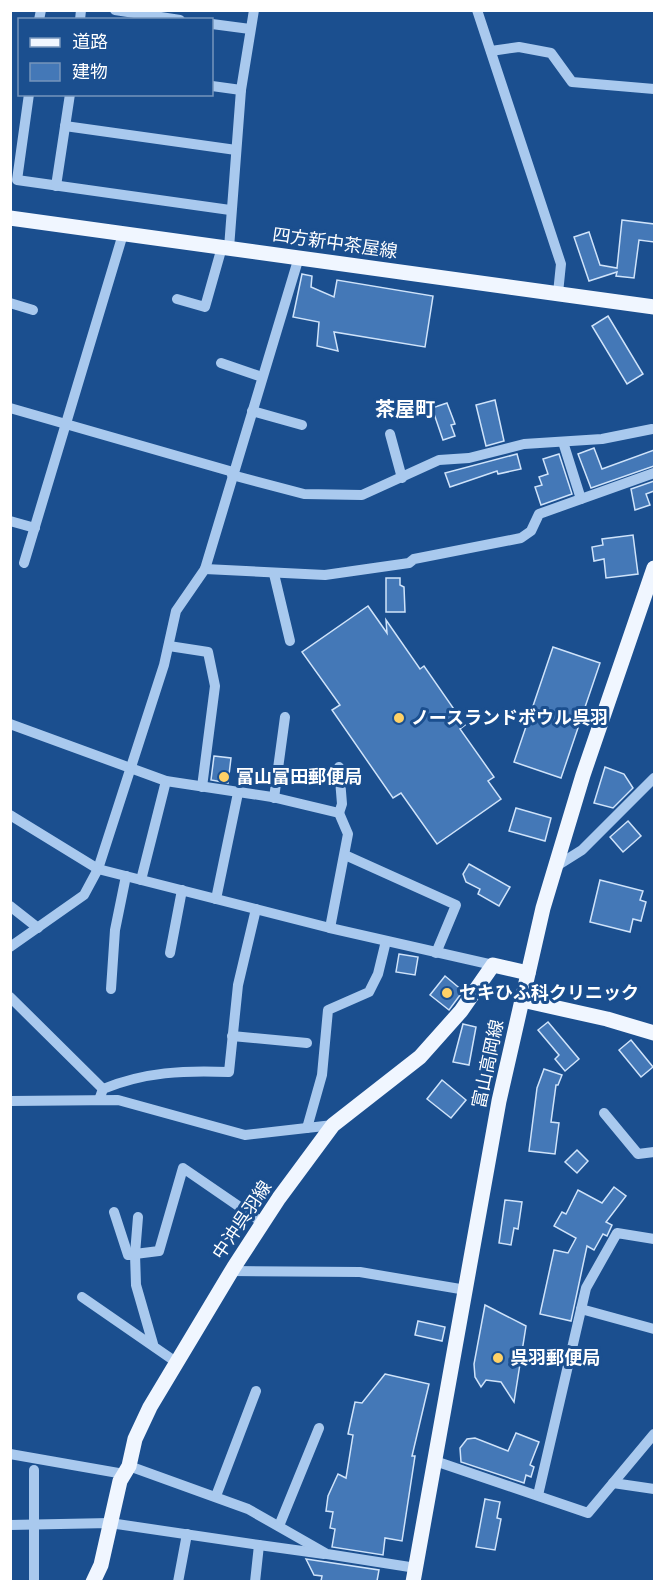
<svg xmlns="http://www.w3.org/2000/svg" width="665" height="1592" font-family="'Varela Round','Noto Sans JP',sans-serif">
  <rect width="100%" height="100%" fill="#1b4f8f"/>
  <g fill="#4478b7" stroke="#cfe3fa" stroke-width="1.5">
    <polygon points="622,220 654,224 654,242 639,240 634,278 616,276 617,272 589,281 574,237 589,232 600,265 617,268"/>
    <polygon points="302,274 312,276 311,287 334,297 337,280 433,296 425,347 334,332 338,351 317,346 319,322 293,317"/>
    <polygon points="608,316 643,374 627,384 592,326"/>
    <polygon points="495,400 504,441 486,446 476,405"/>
    <polygon points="447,403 455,424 451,425 455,436 443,440 432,408"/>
    <polygon points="594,448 602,469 654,450 654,466 591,488 578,454"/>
    <polygon points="517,454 521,469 498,474 497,471 450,487 445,473"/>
    <polygon points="559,454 572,494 541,505 535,487 542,485 539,477 548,474 543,459"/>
    <polygon points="654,481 654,491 646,494 650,505 635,510 631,489"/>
    <polygon points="633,535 638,574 606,578 604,559 594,561 592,547 603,545 602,539"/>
    <polygon points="386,578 400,578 400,585 404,587 405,612 386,612"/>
    <polygon points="368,606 387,633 386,620 420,669 424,666 465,725 460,729 494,777 488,781 501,799 437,844 401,793 393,798 332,710 340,705 302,652"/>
    <polygon points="553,647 600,663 561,778 514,762"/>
    <polygon points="214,756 231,758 228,783 211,780"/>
    <polygon points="605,767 624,774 633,788 613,808 594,803"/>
    <polygon points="516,808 551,818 545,841 509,831"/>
    <polygon points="628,821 641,836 623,852 610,837"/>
    <polygon points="469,864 510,887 499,906 478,894 480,889 466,882 463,874"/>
    <polygon points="600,880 643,891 640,900 646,902 641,921 633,919 630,932 590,922"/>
    <polygon points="399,954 418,957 415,975 396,972"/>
    <polygon points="445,976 463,991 449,1010 430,995"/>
    <polygon points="548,1022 579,1059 565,1071 555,1059 559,1055 538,1030"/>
    <polygon points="463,1024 476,1027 469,1065 453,1062"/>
    <polygon points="631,1040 653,1067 641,1077 619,1050"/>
    <polygon points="544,1069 562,1075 558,1085 556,1085 551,1122 559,1123 555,1154 529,1151 537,1088"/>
    <polygon points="442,1080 466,1100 451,1118 427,1099"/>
    <polygon points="577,1150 588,1161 577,1173 565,1162"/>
    <polygon points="614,1187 626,1196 606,1222 612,1225 607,1236 603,1234 594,1250 587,1246 571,1321 540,1314 554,1250 568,1253 576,1238 554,1226 562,1212 566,1214 578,1190 602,1203"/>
    <polygon points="505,1200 522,1202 518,1229 514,1228 511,1245 499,1243"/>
    <polygon points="485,1305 526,1326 514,1402 501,1382 486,1380 481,1387 475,1377 474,1364"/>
    <polygon points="418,1321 445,1327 442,1341 415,1335"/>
    <polygon points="385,1374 429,1384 412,1456 415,1456 402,1541 385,1538 383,1555 332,1547 335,1529 330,1528 333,1512 326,1511 328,1496 338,1474 346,1478 353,1435 348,1434 355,1402 362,1403"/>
    <polygon points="516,1433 539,1442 530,1465 534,1467 531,1477 526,1475 524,1483 461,1462 460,1448 467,1439 475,1438 508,1451"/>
    <polygon points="485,1499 500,1502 497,1518 501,1519 495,1550 476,1547"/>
    <polygon points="306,1559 379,1570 377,1581 321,1581 322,1576 314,1575"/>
  </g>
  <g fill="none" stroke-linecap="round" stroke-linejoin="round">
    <g stroke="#a9c9ee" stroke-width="10">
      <polyline points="115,10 180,20"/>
      <polyline points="477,10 561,264 558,293"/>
      <polyline points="39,20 41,10"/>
      <polyline points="80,20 81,10"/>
      <polyline points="212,24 250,29"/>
      <polyline points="491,51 519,47 551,53 572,82 654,89"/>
      <polyline points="212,86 241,90"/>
      <polyline points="29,94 17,180 230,210"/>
      <polyline points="65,126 236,150"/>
      <polyline points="56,186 70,94"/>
      <polyline points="229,248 241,90 254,10"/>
      <polyline points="177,299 205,307 222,247"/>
      <polyline points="10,303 33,310"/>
      <polyline points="221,363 262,377"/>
      <polyline points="10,408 233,472"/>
      <polyline points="252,411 302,425"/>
      <polyline points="390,434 402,478"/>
      <polyline points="563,442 581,499"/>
      <polyline points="232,475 304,494 362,495 439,460 469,458 524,444 602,439 652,429"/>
      <polyline points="10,521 35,528"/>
      <polyline points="24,563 123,234"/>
      <polyline points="205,569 325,575 409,563 414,559 521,538 531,531 539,514 654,473"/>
      <polyline points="274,574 290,641"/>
      <polyline points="169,646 208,652 215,686 202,787"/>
      <polyline points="10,724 166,781 272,797 339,813 348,834 330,928"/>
      <polyline points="274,798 285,717"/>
      <polyline points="339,813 342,804 339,767"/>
      <polyline points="10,815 98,869 330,928 493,965"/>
      <polyline points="345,855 456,905 436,953"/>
      <polyline points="555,867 582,850 654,778"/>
      <polyline points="141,880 166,781"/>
      <polyline points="216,899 238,793"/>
      <polyline points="10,906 38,928"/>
      <polyline points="10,947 84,895 98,869 164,665 176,611 205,569 299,257"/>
      <polyline points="170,953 182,890"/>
      <polyline points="111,989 115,930 126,876"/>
      <polyline points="10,997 103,1089"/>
      <polyline points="232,1036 307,1043"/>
      <path d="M99,1100L103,1089C144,1072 185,1070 229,1072L238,985L256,909"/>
      <polyline points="10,1101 118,1100 245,1135 333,1125"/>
      <polyline points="604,1113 638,1154 654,1152"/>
      <polyline points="307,1128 322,1075 328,1010 369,992 378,974 386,941"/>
      <polyline points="114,1212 128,1255 135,1254 136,1285 153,1344"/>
      <polyline points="138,1217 135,1254 159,1251 183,1168 263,1223"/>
      <polyline points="231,1271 360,1272 466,1290"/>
      <polyline points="82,1297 176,1362"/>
      <polyline points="581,1309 654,1329"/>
      <polyline points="10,1454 124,1474"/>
      <polyline points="435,1461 588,1513 654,1434"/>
      <polyline points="129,1466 248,1509 327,1554 416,1568"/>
      <polyline points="34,1470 34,1582"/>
      <polyline points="613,1483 654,1489"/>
      <polyline points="538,1495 586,1288 617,1233 654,1239"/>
      <polyline points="216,1496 256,1391"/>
      <polyline points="10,1525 110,1523 259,1545"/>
      <polyline points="279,1526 319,1428"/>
      <polyline points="178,1582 187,1534"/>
      <polyline points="255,1582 259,1545 324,1554"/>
    </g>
    <g stroke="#f0f6ff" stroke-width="15">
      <polyline points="10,218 654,307"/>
      <polyline points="522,1000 607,1019 654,1033"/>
      <polyline points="93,1582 101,1565 120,1481 129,1466 135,1439 150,1407 234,1267 279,1198 333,1125 420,1057 461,1011 493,965 528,973"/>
      <polyline points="413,1582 499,1101 543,908 583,775 654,568"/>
    </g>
  </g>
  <g fill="#ffd166" stroke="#1b4f8f" stroke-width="2">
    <circle cx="399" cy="718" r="6"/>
    <circle cx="224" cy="777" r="6"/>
    <circle cx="447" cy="993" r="6"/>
    <circle cx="498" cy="1358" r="6"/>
  </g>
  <g text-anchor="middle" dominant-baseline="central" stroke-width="6" stroke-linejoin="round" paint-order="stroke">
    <g font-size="18" fill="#fff" stroke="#1b4f8f">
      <text transform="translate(335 243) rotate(8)">四方新中茶屋線</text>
      <text transform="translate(488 1064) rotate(-78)">富山高岡線</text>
      <text transform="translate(242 1220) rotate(-56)">中沖呉羽線</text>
    </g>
    <g font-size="18" font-weight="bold" fill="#fff" stroke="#1b4f8f" text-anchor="start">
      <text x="411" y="718">ノースランドボウル呉羽</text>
      <text x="236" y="777">富山富田郵便局</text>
      <text x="459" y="993">セキひふ科クリニック</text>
      <text x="510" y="1358">呉羽郵便局</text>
    </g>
    <g font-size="20" font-weight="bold" fill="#fff" stroke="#1b4f8f">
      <text x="405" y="410">茶屋町</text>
    </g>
  </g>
  <rect width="665" height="1592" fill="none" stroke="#ffffff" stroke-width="24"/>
  <rect x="18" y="18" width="195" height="78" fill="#1b4f8f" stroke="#7695bc" stroke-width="1.5"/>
  <rect x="30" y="38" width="30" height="9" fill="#f0f6ff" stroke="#7695bc" stroke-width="1.5"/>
  <text x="72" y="48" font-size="18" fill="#ffffff">道路</text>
  <rect x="30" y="63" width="30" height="18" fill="#4478b7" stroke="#7695bc" stroke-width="1.5"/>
  <text x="72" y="78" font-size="18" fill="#ffffff">建物</text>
</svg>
